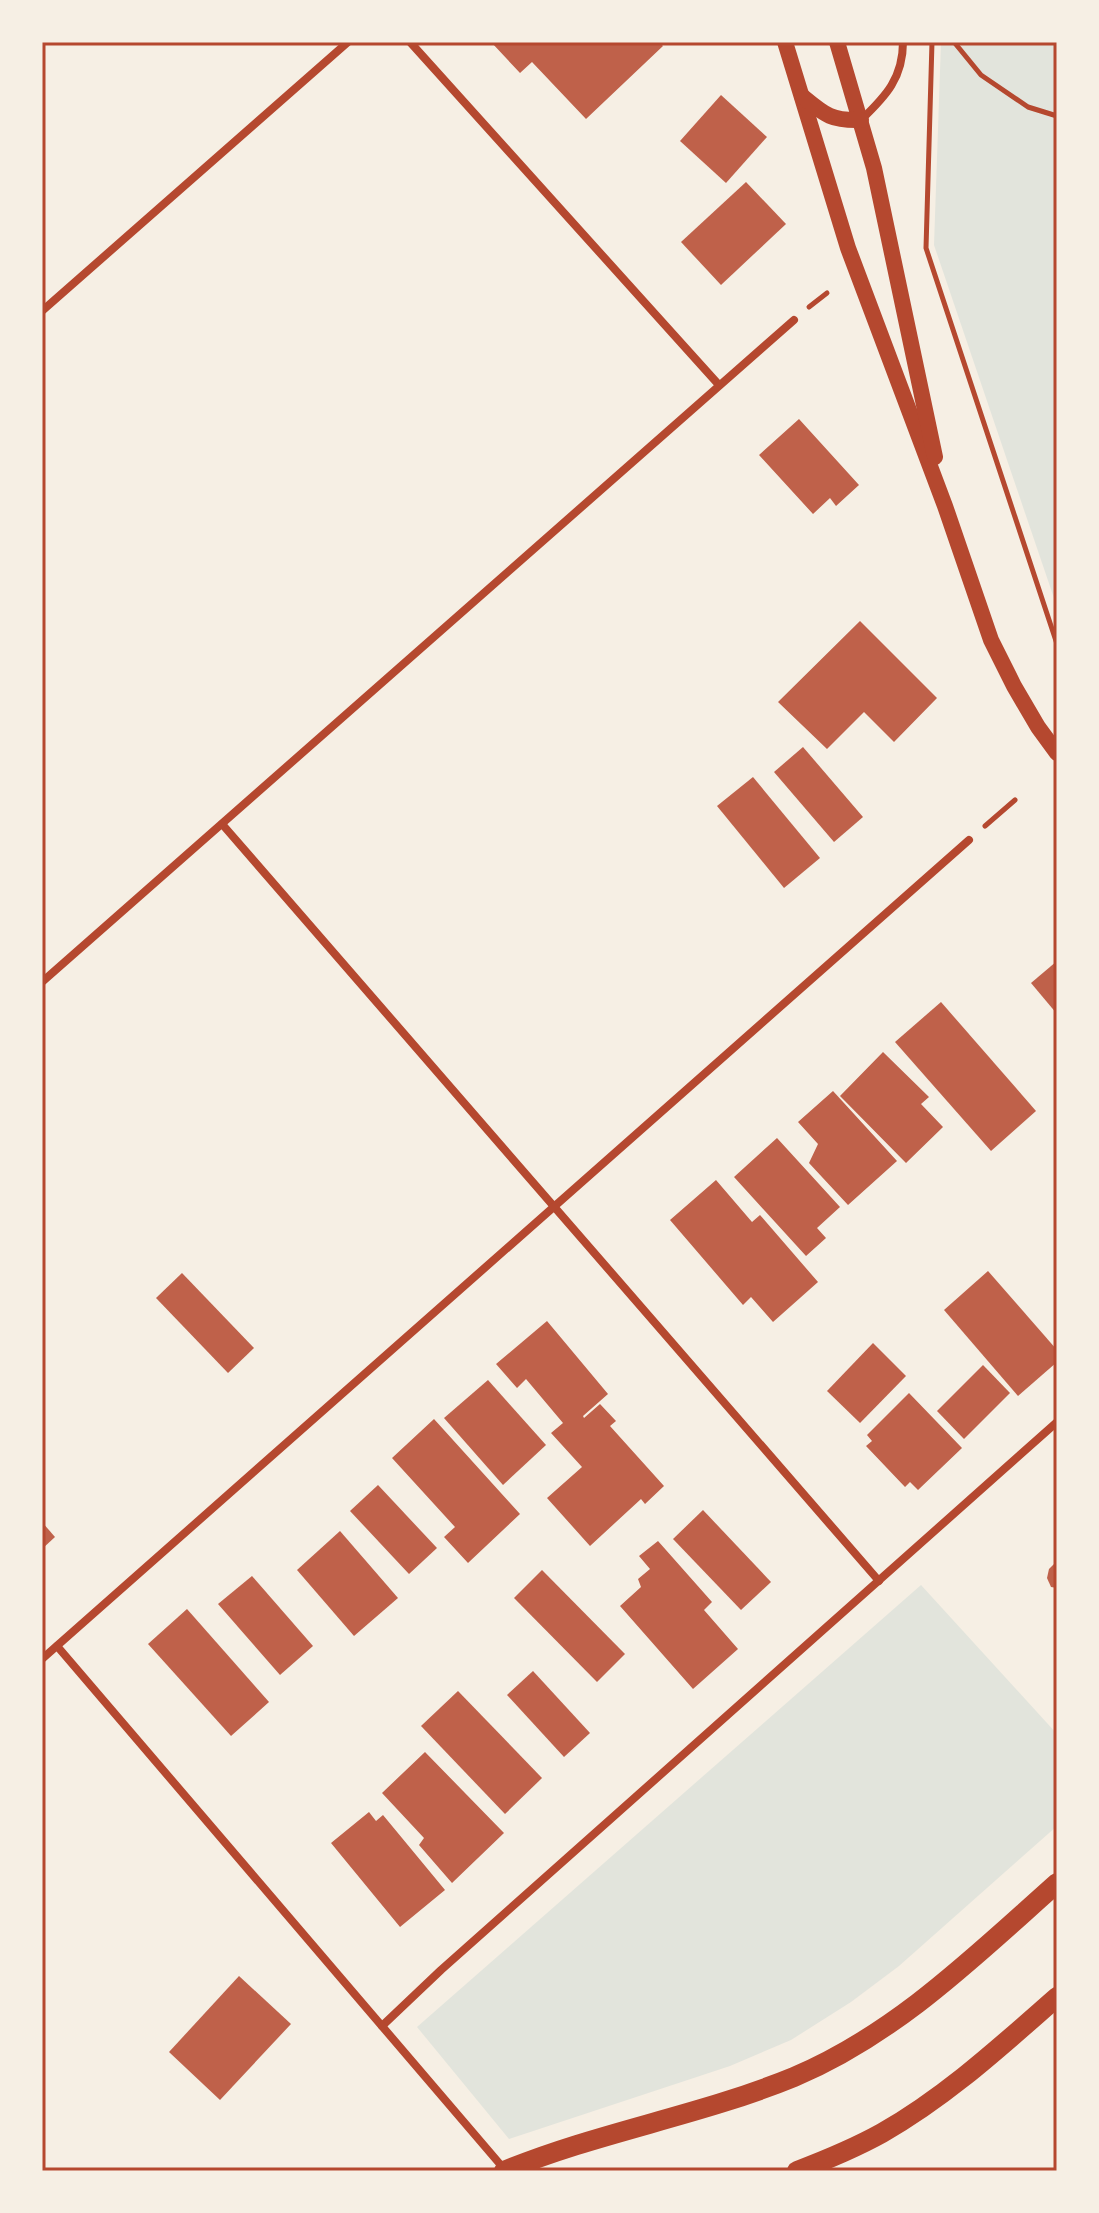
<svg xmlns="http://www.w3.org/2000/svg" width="1099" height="2213" font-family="Manrope,sans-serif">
  <rect width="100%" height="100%" fill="#f6efe4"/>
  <g fill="#e2e4dc">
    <polygon points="941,42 1057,42 1057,607 934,245"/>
    <polygon points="921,1585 1057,1734 1057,1826 899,1966 851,2002 791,2040 730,2066 509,2139 417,2027"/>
  </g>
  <g fill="#bf614a">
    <polygon points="491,42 659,42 663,46 586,119 532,62 520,73"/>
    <polygon points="721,95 767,137 726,183 680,141"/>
    <polygon points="746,182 786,224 721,285 681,242"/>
    <polygon points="799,419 859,485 836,506 830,498 813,514 759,455"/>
    <polygon points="860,621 937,698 894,742 864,712 827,749 778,702"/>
    <polygon points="803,747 863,817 834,842 774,772"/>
    <polygon points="753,777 820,858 784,888 717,806"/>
    <polygon points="1057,961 1057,1014 1031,983"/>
    <polygon points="941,1002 1036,1111 991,1151 895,1042"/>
    <polygon points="883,1052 929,1097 921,1104 943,1127 906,1163 840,1096"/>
    <polygon points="833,1091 897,1161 848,1205 809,1163 818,1144 798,1122"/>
    <polygon points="777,1138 840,1207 817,1228 826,1238 806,1256 734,1177"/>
    <polygon points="716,1180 752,1222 760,1215 818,1282 773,1322 751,1297 743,1305 670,1220"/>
    <polygon points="988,1271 1057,1350 1057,1362 1018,1396 944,1310"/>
    <polygon points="182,1273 254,1348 228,1373 156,1298"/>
    <polygon points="547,1321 608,1394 583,1416 584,1418 600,1404 616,1421 610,1426 664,1486 645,1504 641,1499 590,1546 547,1498 582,1467 551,1433 563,1423 526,1379 517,1388 496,1364"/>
    <polygon points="873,1343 906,1376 860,1423 827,1391"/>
    <polygon points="983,1365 1010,1393 964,1439 937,1411"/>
    <polygon points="488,1380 546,1445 503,1485 444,1418"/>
    <polygon points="909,1393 962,1448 918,1490 910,1482 905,1487 866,1446 872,1441 867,1435"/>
    <polygon points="434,1419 520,1514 468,1563 444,1537 455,1527 392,1458"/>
    <polygon points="378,1485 437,1548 409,1574 350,1511"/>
    <polygon points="703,1510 771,1582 741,1610 673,1539"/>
    <polygon points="42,1522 55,1537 42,1549"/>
    <polygon points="340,1531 398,1598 354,1636 297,1570"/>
    <polygon points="658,1541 712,1602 704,1610 738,1649 693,1689 620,1606 641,1587 638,1579 650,1569 639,1556"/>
    <polygon points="1054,1564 1057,1564 1057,1588 1051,1587 1047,1578 1049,1569"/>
    <polygon points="542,1570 625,1654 597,1682 514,1598"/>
    <polygon points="252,1576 313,1646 280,1675 218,1604"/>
    <polygon points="187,1609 269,1702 231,1736 148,1644"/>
    <polygon points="533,1671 590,1733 564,1757 507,1695"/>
    <polygon points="458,1691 542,1778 505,1814 421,1726"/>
    <polygon points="425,1752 504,1833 452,1883 419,1845 424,1838 382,1793"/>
    <polygon points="369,1812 376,1821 383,1815 445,1890 400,1927 331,1843"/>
    <polygon points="239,1976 291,2024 220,2100 169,2052"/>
  </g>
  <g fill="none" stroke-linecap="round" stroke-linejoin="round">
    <g stroke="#b5482f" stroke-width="5">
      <polyline points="932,42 926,248 1057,644"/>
      <polyline points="954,42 981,75 1028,107 1057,116"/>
      <polyline points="809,307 827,293"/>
      <polyline points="985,826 1015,800"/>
    </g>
    <g stroke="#b5482f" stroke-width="8">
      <polyline points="410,42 719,385"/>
      <path d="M861,120C886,96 903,78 903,42"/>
      <polyline points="42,311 348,42"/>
      <polyline points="222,824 879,1581"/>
      <polyline points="42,982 794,320"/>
      <polyline points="57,1646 505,2170"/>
      <polyline points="42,1659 969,840"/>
      <polyline points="382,2026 441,1970 1057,1422"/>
    </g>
    <g stroke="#b5482f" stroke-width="16">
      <polyline points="785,42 848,248 945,506 991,640 1014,686 1038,727 1057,753"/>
      <polyline points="837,42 874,168 935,457"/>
      <path d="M802,96C825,115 831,121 861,120"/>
    </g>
    <g stroke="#b5482f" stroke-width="20">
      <path d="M504,2171C598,2132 699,2116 794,2077C896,2034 975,1956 1057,1883"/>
      <path d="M797,2171C826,2160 855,2148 882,2133C947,2096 1001,2046 1057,1997"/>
    </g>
  </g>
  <rect width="1099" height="2213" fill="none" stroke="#f6efe4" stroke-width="88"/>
  <rect x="44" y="44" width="1011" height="2125" fill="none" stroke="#b5482f" stroke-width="3"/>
</svg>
